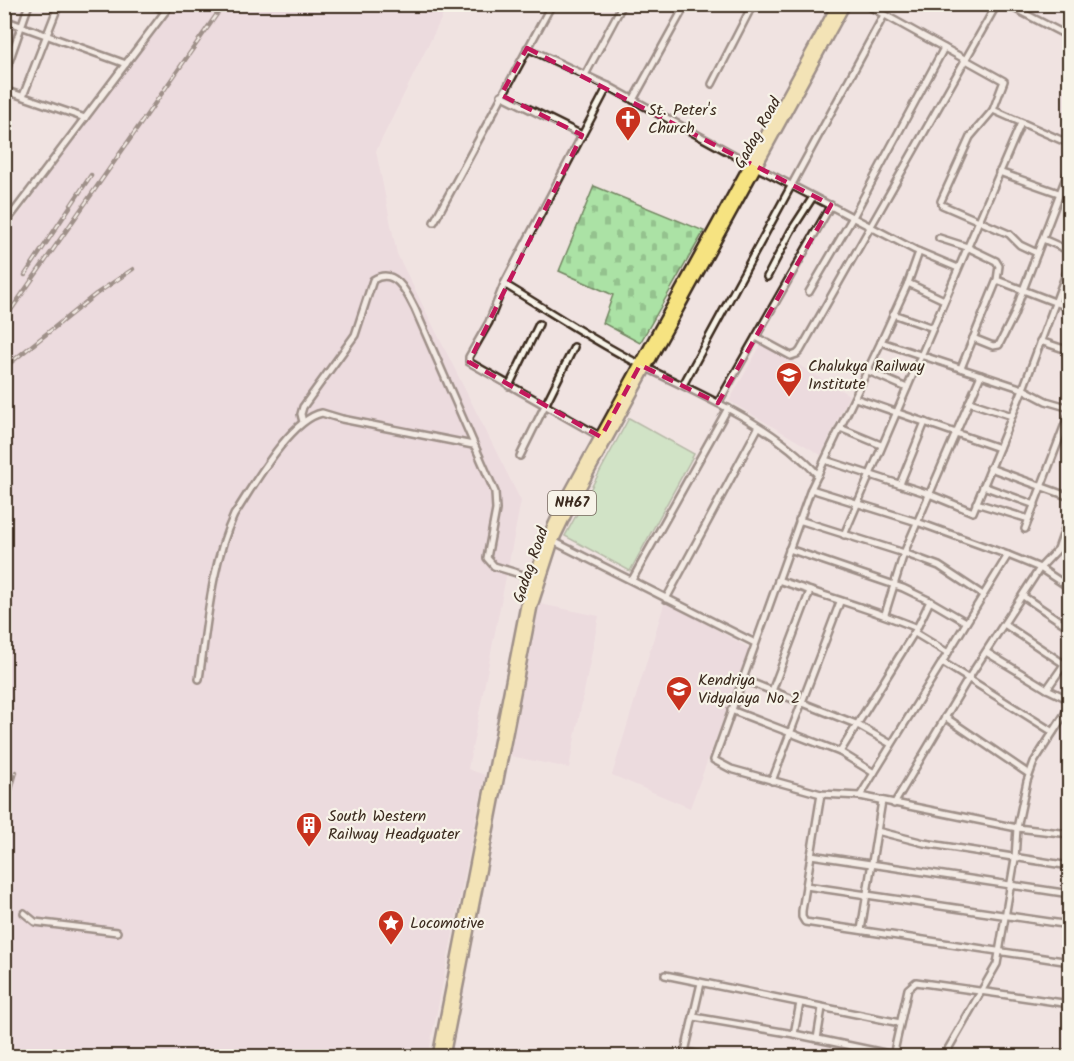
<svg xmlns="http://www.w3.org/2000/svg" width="1074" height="1061" font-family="Kalam,sans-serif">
  <defs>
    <pattern id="cemetery-stones" width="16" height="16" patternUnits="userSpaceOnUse" patternTransform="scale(1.5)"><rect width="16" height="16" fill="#abe2a5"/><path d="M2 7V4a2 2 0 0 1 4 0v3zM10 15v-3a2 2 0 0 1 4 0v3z" fill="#94c28e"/></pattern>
  </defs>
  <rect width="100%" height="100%" fill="#f0e3e1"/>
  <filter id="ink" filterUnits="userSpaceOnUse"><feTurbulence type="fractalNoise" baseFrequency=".0167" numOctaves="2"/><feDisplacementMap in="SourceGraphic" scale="12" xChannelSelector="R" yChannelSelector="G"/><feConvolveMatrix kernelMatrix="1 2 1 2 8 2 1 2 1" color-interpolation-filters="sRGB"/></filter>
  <g filter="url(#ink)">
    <g fill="#e7d0d9">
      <polygon points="176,5 448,5 376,151 397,254 521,501 468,769 485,775 428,1056 311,1056 299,1053 298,1056 5,1056 5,235 77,134"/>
      <polygon points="762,343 849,395 821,455 729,401"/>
      <polygon points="665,601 749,648 690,808 612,775"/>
      <polygon points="540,604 599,616 569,768 510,756"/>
    </g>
    <polygon fill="url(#cemetery-stones)" stroke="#738662" stroke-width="1.5" points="594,186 704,231 640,343 603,323 613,295 559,271"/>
    <polygon fill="#abe2a5" stroke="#738662" stroke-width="1.5" points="629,418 694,454 630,571 565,536"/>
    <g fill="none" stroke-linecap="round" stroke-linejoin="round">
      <g stroke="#3b2a1e" stroke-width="10">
        <g id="street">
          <polyline points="151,4 166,11"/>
          <polyline points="865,4 1004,81 993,110 1070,144"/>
          <polyline points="1006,4 1070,37"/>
          <polyline points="4,20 126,64"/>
          <polyline points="527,48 608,86 756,167 915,250 958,268"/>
          <polyline points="585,75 623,4"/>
          <polyline points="4,76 29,4"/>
          <polyline points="712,84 753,4"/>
          <path d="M608,86L504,284C551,312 598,344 647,368C706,398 772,424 818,475"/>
          <polyline points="4,90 85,118"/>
          <polyline points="501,95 582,135"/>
          <polyline points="23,96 59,4"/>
          <polyline points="633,100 686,4"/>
          <polyline points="999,172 1070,197"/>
          <polyline points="941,201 970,137 993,110"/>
          <polyline points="942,205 1009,234 1020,245 1037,253"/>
          <polyline points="434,222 552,4"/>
          <polyline points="4,225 171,4"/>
          <polyline points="939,238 967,247 996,261 999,266 997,280"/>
          <polyline points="1043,239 1070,251"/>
          <polyline points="919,252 908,283 881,342 811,489 714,760 731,769 821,794 860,796 1017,828 1070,834"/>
          <polyline points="767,277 791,231 813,197"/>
          <polyline points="908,283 944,300"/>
          <polyline points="504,284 489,322 469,357 469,362 601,437"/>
          <polyline points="809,292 853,217 944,48"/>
          <polyline points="893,314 933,328"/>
          <polyline points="756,337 791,356 797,354 800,351 997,4"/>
          <polyline points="973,338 993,346 999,345 1014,315 1023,290 1070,308"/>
          <polyline points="1040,341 1070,351"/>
          <polyline points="881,342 1023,389 1046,401 1070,408"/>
          <polyline points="961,368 997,280 1023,290 1070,167"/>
          <polyline points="868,371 907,388"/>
          <polyline points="683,385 884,15"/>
          <polyline points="509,386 539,324"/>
          <polyline points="855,398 999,448"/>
          <polyline points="969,402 1012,416"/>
          <polyline points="718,403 831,205"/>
          <path d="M303,422L301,414L303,407L355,335L373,280C395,266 407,293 415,309L495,492L496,510L487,558L494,566L533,578"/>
          <polyline points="840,428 881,445"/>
          <polyline points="520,456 574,347"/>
          <polyline points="825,460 929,494 973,512 1023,389 1070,263"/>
          <polyline points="990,468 1070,497"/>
          <polyline points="900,484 925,422"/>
          <polyline points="983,486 1035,505"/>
          <polyline points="811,489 917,522 1008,555 860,796"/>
          <polyline points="976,503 1029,519"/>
          <polyline points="799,520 904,553 939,566 983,595"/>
          <polyline points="1025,529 1070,411"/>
          <polyline points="844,535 1021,123"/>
          <polyline points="553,541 755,643"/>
          <polyline points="789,549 903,588 930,601"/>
          <polyline points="1008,555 1040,568 1070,588"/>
          <polyline points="632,580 728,408"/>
          <path d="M778,580C824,596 872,609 917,628"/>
          <polyline points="1023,596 1070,628"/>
          <polyline points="666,599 758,428"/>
          <polyline points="885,614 904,553 981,375"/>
          <polyline points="1004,624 1064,664"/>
          <polyline points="915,633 948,653"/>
          <polyline points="986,652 1047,689 1070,700"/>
          <polyline points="942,662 1053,732"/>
          <path d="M199,679C207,626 211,564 234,515C252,488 290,419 322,413L342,419L473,445"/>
          <polyline points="742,679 856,724 891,744"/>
          <polyline points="1047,689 1070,656"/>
          <polyline points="772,691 810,591"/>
          <polyline points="731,710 840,752 874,773"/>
          <polyline points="945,717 1029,774"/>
          <polyline points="840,752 917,628 930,601 966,622"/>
          <polyline points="772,781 840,602"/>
          <polyline points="821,794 802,911 802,917 805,922 1070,962"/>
          <polyline points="894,804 968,679 1040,568 1058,549 1070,514"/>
          <polyline points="877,831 924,843 1070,866"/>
          <polyline points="811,855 1070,894"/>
          <polyline points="806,886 1070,925"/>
          <polyline points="24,913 35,922 117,932"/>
          <polyline points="861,930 882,801"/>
          <polyline points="665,975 900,1023"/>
          <polyline points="694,1017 794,1034 894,1055"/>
          <polyline points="794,1034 800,1003"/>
          <polyline points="817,1039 822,1008"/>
          <polyline points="685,1052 708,1056"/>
          <polyline points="684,1056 701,983"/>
          <polyline points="893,1056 908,989 916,982 1070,1004"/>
          <polyline points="944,1056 997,964 1015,859 1017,828 1027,781 1034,762 1070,706"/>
          <polyline points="1062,1056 1070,1050"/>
        </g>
      </g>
      <g stroke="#3b2a1e" stroke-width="14">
        <g id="highway">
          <polyline points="438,1056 526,605 547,539 563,505 838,4"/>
          <polyline points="444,1056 532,606 553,541 569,508 845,4"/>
        </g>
      </g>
      <use href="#street" stroke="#f7f3e8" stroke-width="5"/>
      <use href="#highway" stroke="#f6e381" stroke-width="9"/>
      <g stroke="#3b2a1e" stroke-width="4.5">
        <g id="rail">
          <polyline points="25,275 91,175"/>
          <polyline points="4,320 224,4"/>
          <polyline points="4,368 96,294 133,269"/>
          <polyline points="4,815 16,772"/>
        </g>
      </g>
      <use href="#rail" stroke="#f7f3e8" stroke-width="2" stroke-dasharray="7" stroke-linecap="butt"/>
    </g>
  </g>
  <path d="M0 0H1074V1061H0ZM527,48L831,205L718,403L640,365L601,437L469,362L582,135L501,95Z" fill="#f0e3e1" fill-opacity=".55" fill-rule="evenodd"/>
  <path fill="none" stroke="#c2185b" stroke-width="4.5" stroke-dasharray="12 8" stroke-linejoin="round" d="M527,48L831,205L718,403L640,365L601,437L469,362L582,135L501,95Z"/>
  <defs>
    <g id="church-pin" transform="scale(1.35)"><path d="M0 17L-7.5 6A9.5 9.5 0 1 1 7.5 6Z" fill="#c8321e" stroke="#f7f3e8"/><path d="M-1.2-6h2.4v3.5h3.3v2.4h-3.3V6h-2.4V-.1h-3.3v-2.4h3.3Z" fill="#fff"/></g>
    <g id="university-pin" transform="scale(1.35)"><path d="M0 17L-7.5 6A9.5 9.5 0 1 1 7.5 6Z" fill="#c8321e" stroke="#f7f3e8"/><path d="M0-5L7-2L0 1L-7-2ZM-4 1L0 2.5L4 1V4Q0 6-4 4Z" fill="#fff"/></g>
    <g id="school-pin" transform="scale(1.35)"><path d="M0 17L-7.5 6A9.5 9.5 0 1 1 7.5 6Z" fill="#c8321e" stroke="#f7f3e8"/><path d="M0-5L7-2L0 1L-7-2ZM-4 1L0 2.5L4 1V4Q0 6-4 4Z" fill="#fff"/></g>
    <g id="building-pin" transform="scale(1.35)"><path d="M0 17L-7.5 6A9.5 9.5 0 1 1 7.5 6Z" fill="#c8321e" stroke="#f7f3e8"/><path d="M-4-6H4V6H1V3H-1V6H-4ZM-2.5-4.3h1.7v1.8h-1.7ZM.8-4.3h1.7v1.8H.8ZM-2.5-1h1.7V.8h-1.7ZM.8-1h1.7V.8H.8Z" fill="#fff"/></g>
    <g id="sight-pin" transform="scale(1.35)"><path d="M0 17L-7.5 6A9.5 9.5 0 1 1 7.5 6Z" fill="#c8321e" stroke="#f7f3e8"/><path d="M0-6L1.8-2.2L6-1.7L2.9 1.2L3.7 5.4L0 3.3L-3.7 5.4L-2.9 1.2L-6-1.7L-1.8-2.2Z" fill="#fff"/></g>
  </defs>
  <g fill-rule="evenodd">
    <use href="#church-pin" x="628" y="119"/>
    <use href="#university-pin" x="789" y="375"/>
    <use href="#school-pin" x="679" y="689"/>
    <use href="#building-pin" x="309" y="825"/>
    <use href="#sight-pin" x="391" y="923"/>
  </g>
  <g text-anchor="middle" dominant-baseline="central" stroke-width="4.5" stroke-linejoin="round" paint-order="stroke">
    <rect fill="#f7f3e8" stroke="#73665b" stroke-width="1.5" x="548" y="491" width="48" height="24" rx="4.5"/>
    <g font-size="15" font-weight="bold" fill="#3b2a1e">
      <text x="572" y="503">NH67</text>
    </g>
    <g font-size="16" fill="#3b2a1e" stroke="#f7f3e8" text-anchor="start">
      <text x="648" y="110">St. Peter's<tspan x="648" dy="18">Church</tspan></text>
      <text x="808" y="366">Chalukya Railway<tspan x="808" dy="18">Institute</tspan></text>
      <text x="698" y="680">Kendriya<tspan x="698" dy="18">Vidyalaya No 2</tspan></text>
      <text x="328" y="816">South Western<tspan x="328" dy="18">Railway Headquater</tspan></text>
      <text x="410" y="923">Locomotive</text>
    </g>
    <g font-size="16" fill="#3b2a1e" stroke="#f7f3e8">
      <text transform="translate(758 133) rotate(-61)">Gadag Road</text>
      <text transform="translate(531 565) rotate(-71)">Gadag Road</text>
    </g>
  </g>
  <rect width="1074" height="1061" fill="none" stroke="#f7f3e8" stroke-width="24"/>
  <rect x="12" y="12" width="1050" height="1037" fill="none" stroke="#3b2a1e" stroke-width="2" filter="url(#ink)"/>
</svg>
